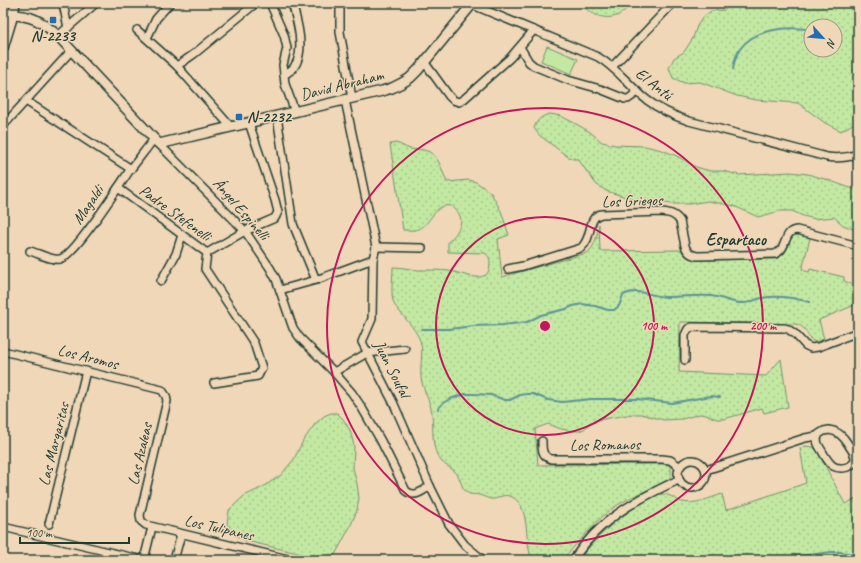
<svg xmlns="http://www.w3.org/2000/svg" width="861" height="563" font-family="Caveat,sans-serif">
  <defs>
    <pattern id="grass-dots" width="8" height="8" patternUnits="userSpaceOnUse"><rect width="8" height="8" fill="#c2e8a2"/><path d="M2 2h.1M6 6h.1" fill="none" stroke="#a6c88c" stroke-width="1.8" stroke-linecap="round"/></pattern>
  </defs>
  <rect width="100%" height="100%" fill="#f0d7b7"/>
  <filter id="ink" filterUnits="userSpaceOnUse"><feTurbulence type="fractalNoise" baseFrequency=".025" numOctaves="2"/><feDisplacementMap in="SourceGraphic" scale="8" xChannelSelector="R" yChannelSelector="G"/><feConvolveMatrix kernelMatrix="1 2 1 2 8 2 1 2 1" color-interpolation-filters="sRGB"/></filter>
  <g filter="url(#ink)">
    <g fill="url(#grass-dots)" stroke="#70926b" fill-rule="evenodd">
      <path d="M581,3H631C629,6 626,10 623,12C610,23 590,16 581,3Z"/>
      <path d="M737,3H849L852,6L858,15V121L841,131L825,123L798,103L756,100L737,96L700,82L684,83L673,78L669,68L674,58L684,52L693,38L697,26L703,17L711,11L724,10ZM811,26H835V50H811Z"/>
      <path d="M550,114L561,116L578,125L590,132L602,142L615,145L645,146L662,150L677,156L696,167L710,171H723L739,175L790,172L808,174L828,180L850,188H856L858,186V231L843,225L834,217L815,219L803,216L792,211H780L758,217L734,206L708,201L689,204H671L655,201L636,200L606,191L596,184L587,172L578,159H573L567,156L539,135L534,128C537,119 542,116 550,114Z"/>
      <path d="M396,143C401,144 405,148 411,149C415,150 419,149 424,150C439,153 441,169 447,182L469,180L476,182L483,187L491,193L501,211L509,235L498,239L502,277L587,253C596,246 597,235 599,224L600,251L681,250C685,257 690,260 698,260L776,259C779,257 782,256 784,254C789,249 789,236 797,235C801,235 806,237 810,238L802,270L809,272L810,269L844,277V281L851,284L857,304L819,320L824,339L815,342C805,338 810,328 796,324L680,322L679,372L766,376L781,359L788,407L764,413L762,408L724,419H717L706,415L700,414L682,419L664,420L641,414H633L598,420L592,422L584,429L579,431H572L561,429L548,424L535,429L538,465L663,464L669,465C672,470 672,474 669,479C653,489 635,494 619,504C595,518 581,542 561,560H532C525,543 529,520 520,504C516,498 509,494 502,496C499,497 496,499 494,499C489,500 484,496 479,495C476,494 473,495 470,494C461,491 462,481 457,474C453,468 445,466 441,461C429,446 435,426 431,408C428,397 422,388 421,377C420,366 423,354 421,344C419,335 411,325 405,318C401,313 397,309 394,304C390,294 393,278 393,267C401,267 409,269 418,270C428,270 439,270 449,271C460,272 475,281 486,275C489,272 490,267 490,264C490,259 489,256 485,253L448,252V242C460,231 468,217 451,206C434,203 432,223 419,229C414,231 408,230 403,230L390,144Z"/>
      <polygon points="331,413 337,413 343,419 350,430 354,446 353,468 357,484 359,498 357,510 351,525 336,553 330,560 328,560 246,541 235,535 227,524 229,510 244,496 263,487 281,475 294,459 303,441 315,424 324,416"/>
      <path d="M806,446L813,447L818,452L845,504L858,498V560H579C597,536 619,516 646,501C651,498 656,494 662,494C670,494 676,500 682,502C695,505 710,498 722,494L726,510L806,483L800,448Z"/>
    </g>
    <polygon fill="#c2e8a2" stroke="#70926b" points="547,46 578,59 571,74 541,61"/>
    <g fill="none" stroke-linecap="round" stroke-linejoin="round">
      <g stroke="#5a939c" stroke-width="2">
        <path d="M733,69C734,62 736,55 740,49C754,29 784,27 806,29"/>
        <path d="M422,329H449L474,326L503,325L520,323L527,322L541,315L566,309L573,306L582,304L595,306L608,310H614L619,306L623,295C638,287 652,297 668,297C682,297 697,295 711,296C722,297 733,304 744,303C750,303 756,299 762,298C777,295 795,298 810,302"/>
        <polyline points="438,409 443,403 450,399 465,394 474,394 491,395 505,400 510,400 520,395 527,394 533,394 548,400 562,402 591,399 637,399 672,403 711,396 720,397"/>
        <polyline points="767,560 832,552 841,552 858,555"/>
      </g>
      <g stroke="#1f3d34" stroke-width="10">
        <g id="minor">
          <polyline points="63,3 68,28"/>
          <polyline points="270,3 284,35 287,48 283,65 285,84 295,112"/>
          <polyline points="340,3 340,32 352,98"/>
          <path d="M468,3L598,57C617,68 630,87 647,100C660,110 674,116 689,121L827,157C839,159 847,158 858,154"/>
          <polyline points="137,30 177,66 231,127"/>
          <polyline points="58,36 96,3"/>
          <polyline points="147,38 156,19 170,3"/>
          <polyline points="520,47 529,62 534,66 568,80 600,89 625,99 628,99 638,92"/>
          <polyline points="425,63 449,96 453,100 459,102 464,99 510,58 534,30"/>
          <polyline points="177,66 194,54 256,3"/>
          <polyline points="612,67 673,3"/>
          <path d="M284,75C287,73 292,70 294,67C306,51 297,20 292,3"/>
          <polyline points="345,100 376,247 373,259 372,319 362,342 393,402 430,486 449,524 465,545 483,560"/>
          <polyline points="26,101 131,169"/>
          <polyline points="277,116 293,224 316,280 373,259"/>
          <polyline points="3,126 71,51"/>
          <path d="M159,144L245,231L270,268L276,279L293,328L300,338L334,372L352,393L362,408L381,441L406,491C415,498 422,491 430,486"/>
          <polyline points="118,188 207,253 205,269 254,343 262,368 258,376 214,383"/>
          <polyline points="376,247 422,248"/>
          <path d="M30,251C38,253 52,261 60,259C74,256 119,186 130,170C138,160 146,149 154,139"/>
          <polyline points="207,253 245,231 275,218 278,212 275,200 249,123"/>
          <path d="M508,269L523,266L581,248C594,237 586,216 602,214L662,212C670,213 675,214 680,221L685,246C687,252 691,255 697,256L775,254C789,248 782,231 797,230L858,246"/>
          <polyline points="161,281 176,254 182,235"/>
          <polyline points="280,290 316,280"/>
          <polyline points="3,351 162,390 166,396 167,401 140,515 141,521 146,525 292,560"/>
          <polyline points="685,360 685,335 688,329 692,327 784,328 788,329 795,334 805,345 811,348 818,347 858,332"/>
          <polyline points="334,372 367,353 405,349"/>
          <path d="M829,430C838,431 843,436 848,444C850,448 855,453 855,458C855,468 840,470 833,466C828,462 825,456 822,451C818,445 815,440 819,434L824,431Z"/>
          <path d="M542,441C542,450 542,456 551,459H662L670,460L679,466"/>
          <circle cx="692" cy="474" r="14"/>
          <polyline points="706,470 805,438 817,436"/>
          <polyline points="49,524 86,371"/>
          <polyline points="3,527 143,560"/>
          <polyline points="144,560 152,527"/>
          <polyline points="174,560 181,534"/>
          <path d="M573,560C581,548 590,537 601,527C624,506 651,493 678,480"/>
        </g>
      </g>
      <g stroke="#1f3d34" stroke-width="12">
        <g id="major">
          <polyline points="3,15 5,3"/>
          <path d="M7,15C30,14 42,21 58,36L159,144L382,91L392,88L402,83L410,78L418,70L473,3"/>
          <polyline points="3,48 13,15 15,3"/>
        </g>
      </g>
      <use href="#minor" stroke="#f0d7b7" stroke-width="7"/>
      <use href="#major" stroke="#f0d7b7" stroke-width="9"/>
    </g>
  </g>
  <g fill="none" stroke="#c2185b" stroke-width="2">
    <circle cx="545" cy="326" r="109"/>
    <circle cx="545" cy="326" r="218"/>
  </g>
  <g fill="#1f6fb2" stroke="#f0d7b7" stroke-width="1.5">
    <rect x="49" y="16" width="8" height="8" rx="2"/>
    <rect x="235" y="113" width="8" height="8" rx="2"/>
  </g>
  <g text-anchor="middle" dominant-baseline="central" stroke-width="3" stroke-linejoin="round" paint-order="stroke">
    <g font-size="16" font-weight="bold" fill="#1f3d34" stroke="#f0d7b7">
      <text x="53" y="36">N-2233</text>
      <text x="247" y="117" text-anchor="start">N-2232</text>
    </g>
    <g font-size="16" fill="#1f3d34" stroke="#f0d7b7">
      <text transform="translate(654 84) rotate(38)">El Antú</text>
      <text transform="translate(342 85) rotate(-14)">David Abraham</text>
      <text transform="translate(632 201) rotate(-2)">Los Griegos</text>
      <text transform="translate(88 205) rotate(-55)">Magaldi</text>
      <text transform="translate(241 209) rotate(49)">Ángel Espinelli</text>
      <text transform="translate(175 213) rotate(36)">Padre Stefenelli</text>
      <text transform="translate(88 357) rotate(14)">Los Aromos</text>
      <text transform="translate(392 369) rotate(63)">Juan Soufal</text>
      <text transform="translate(54 444) rotate(-76)">Las Margaritas</text>
      <text transform="translate(605 445) rotate(-1)">Los Romanos</text>
      <text transform="translate(140 454) rotate(-77)">Las Azaleas</text>
      <text transform="translate(219 528) rotate(13)">Los Tulipanes</text>
    </g>
    <g font-size="17" font-weight="bold" fill="#1f3d34" stroke="#f0d7b7">
      <text x="736" y="239">Espartaco</text>
    </g>
  </g>
  <circle cx="545" cy="326" r="6" fill="#c2185b" stroke="#f0d7b7" stroke-width="2"/>
  <g font-size="12" text-anchor="middle" font-weight="bold" fill="#c2185b" stroke="#f0d7b7" stroke-width="3" stroke-linejoin="round" paint-order="stroke">
    <text x="654" y="330">100 m</text>
    <text x="763" y="330">200 m</text>
  </g>
  <rect width="861" height="563" fill="none" stroke="#f0d7b7" stroke-width="16"/>
  <rect x="8" y="8" width="845" height="547" fill="none" stroke="#1f3d34" stroke-width="1.5" filter="url(#ink)"/>
  <g transform="translate(823 38) rotate(117)"><circle r="19" fill="#f0d7b7" stroke="#9c9983"/>
  <path d="M0-3L7 15L0 10L-7 15Z" fill="#1f6fb2"/>
  <text y="-6" font-size="11" font-weight="bold" text-anchor="middle" fill="#1f3d34">N</text>
  </g>
  <path d="M20 537v6h109v-6" fill="none" stroke="#1f3d34" stroke-width="2"/>
  <text x="26" y="537" font-size="12" fill="#1f3d34" stroke="#f0d7b7" stroke-width="3" paint-order="stroke">100 m</text>
</svg>
